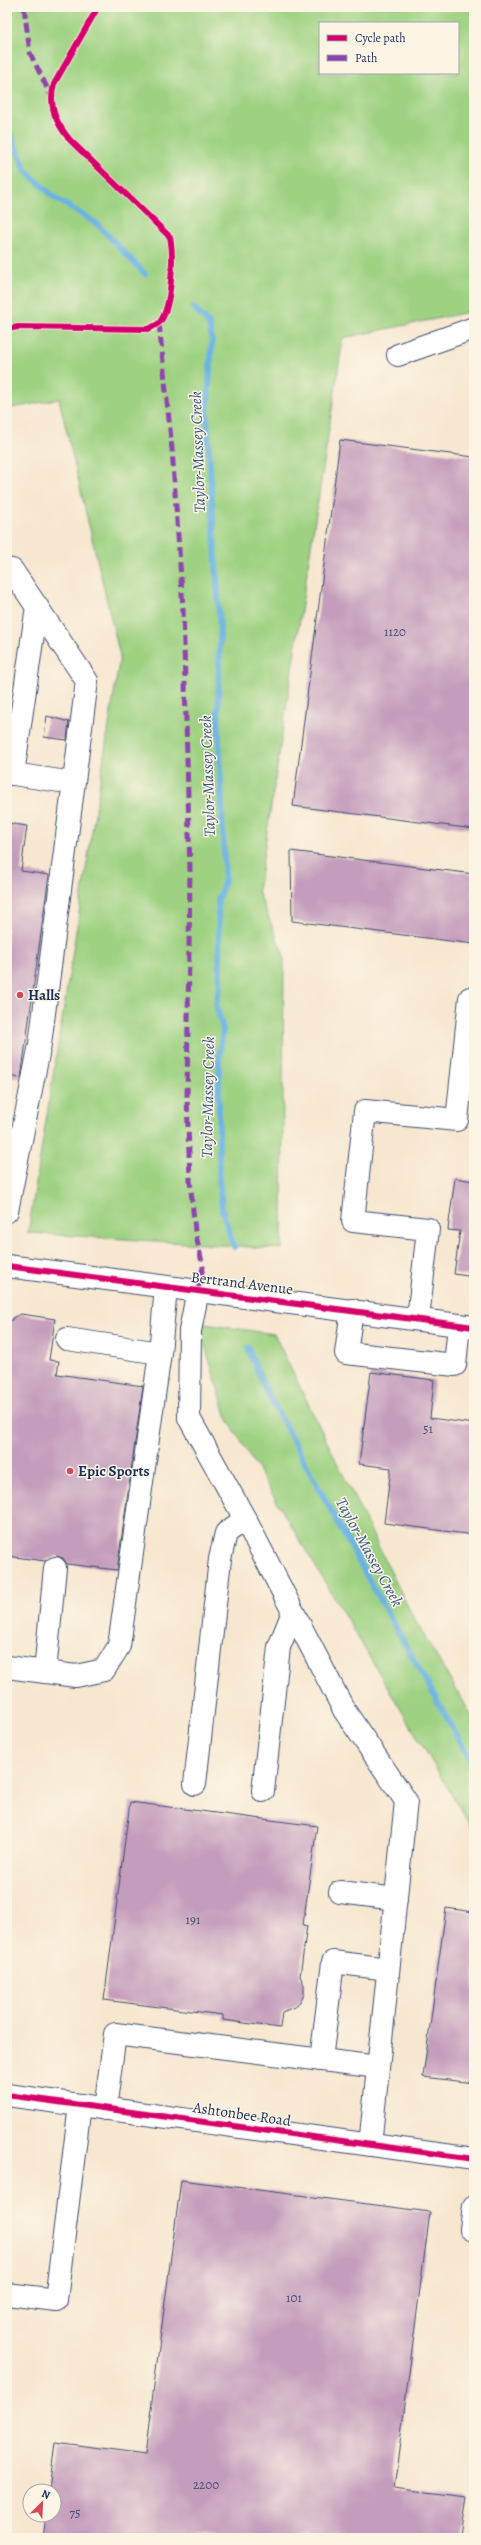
<svg xmlns="http://www.w3.org/2000/svg" width="481" height="2545" font-family="Alegreya,serif">
  <rect width="100%" height="100%" fill="#fcf5e5"/>
  <filter id="ink" filterUnits="userSpaceOnUse"><feTurbulence type="fractalNoise" baseFrequency=".025" numOctaves="2"/><feDisplacementMap in="SourceGraphic" scale="8" xChannelSelector="R" yChannelSelector="G"/><feConvolveMatrix kernelMatrix="1 2 1 2 8 2 1 2 1" color-interpolation-filters="sRGB"/></filter>
  <filter id="wash" filterUnits="userSpaceOnUse"><feTurbulence type="fractalNoise" baseFrequency=".012" numOctaves="4" result="noise"/><feDisplacementMap in="SourceGraphic" scale="16" xChannelSelector="R" yChannelSelector="G"/><feGaussianBlur stdDeviation="0.9" result="paint"/><feColorMatrix in="noise" values="0 0 0 0 0 0 0 0 0 0 0 0 0 0 0 0 0 1.4 0 .05"/><feComposite in="paint" operator="in"/></filter>
  <g filter="url(#wash)">
    <rect width="100%" height="100%" fill="#f7e7d0"/>
    <g fill="#9ed282" stroke="#5c8070" fill-rule="evenodd">
      <path d="M7,7H474V311L343,338L258,891L284,956L282,1249L28,1233L120,656L59,399L7,409ZM320,23H458V73H320Z"/>
      <polygon points="198,1323 274,1334 413,1617 474,1720 474,1832 227,1418"/>
    </g>
    <g fill="none" stroke-linecap="round" stroke-linejoin="round">
      <g stroke="#6bb2e2" stroke-width="6">
        <polyline points="7,126 26,171 55,198 96,223 145,274"/>
        <polyline points="193,307 209,324 212,341 207,417 220,629 218,711 225,880 218,899 220,986 216,1004 223,1030 219,1058 219,1177 222,1210 234,1247"/>
        <polyline points="248,1348 265,1389 371,1584 474,1766"/>
      </g>
    </g>
    <g id="blocks">
      <g fill="#c49dbc">
        <polygon points="340,440 474,457 474,829 293,806"/>
        <polygon points="47,716 69,722 67,740 44,737"/>
        <polygon points="7,823 27,826 21,871 49,875 21,1078 7,1076"/>
        <polygon points="291,851 474,874 474,944 292,921"/>
        <polygon points="455,1178 474,1181 474,1277 454,1274 460,1231 448,1230"/>
        <polygon points="21,1314 55,1319 49,1360 59,1361 57,1374 143,1386 117,1570 67,1564 63,1558 57,1556 45,1561 7,1556 7,1326 14,1317"/>
        <polygon points="371,1372 434,1380 430,1418 474,1424 474,1535 384,1523 391,1468 359,1464"/>
        <polygon points="130,1802 317,1826 303,1925 307,1926 300,1976 304,1985 304,1995 297,2006 282,2012 280,2028 223,2020 223,2015 104,2000"/>
        <polygon points="446,1908 474,1912 474,2083 423,2077"/>
        <polygon points="181,2180 430,2212 394,2488 467,2497 461,2538 43,2538 46,2515 54,2515 54,2491 49,2491 55,2442 145,2454"/>
      </g>
    </g>
  </g>
  <g filter="url(#ink)">
    <use href="#blocks" fill-opacity="0" stroke="#3c4b6f" stroke-width="1"/>
    <g fill="none" stroke-linecap="round" stroke-linejoin="round">
      <g stroke="#3c4b6f" stroke-width="24">
        <g id="minor">
          <polyline points="398,355 474,328"/>
          <polyline points="7,569 12,570 87,681 40,1044 7,1211"/>
          <polyline points="7,773 73,783"/>
          <polyline points="13,774 37,606"/>
          <polyline points="7,1266 474,1327"/>
          <polyline points="198,1290 190,1331 189,1418 245,1519 344,1710 406,1801 370,2145"/>
          <polyline points="352,1310 346,1353 455,1365 459,1325"/>
          <polyline points="418,1319 428,1229 353,1221 365,1111 457,1120 470,998 474,998"/>
          <polyline points="67,1339 160,1353"/>
          <polyline points="7,1667 76,1676 104,1670 119,1646 160,1353 166,1287"/>
          <polyline points="45,1672 55,1568"/>
          <polyline points="195,1784 220,1559 226,1533 245,1519"/>
          <polyline points="263,1791 279,1647 293,1612"/>
          <polyline points="340,1892 396,1899"/>
          <polyline points="321,2060 333,1962 388,1969"/>
          <polyline points="7,2095 474,2159"/>
          <polyline points="105,2109 115,2034 378,2067"/>
          <polyline points="471,2229 474,2206"/>
          <polyline points="7,2294 56,2300 80,2105"/>
        </g>
      </g>
      <use href="#minor" stroke="#fff" stroke-width="22"/>
      <g stroke="#8e44ad" stroke-width="5" stroke-dasharray="10 5" stroke-linecap="butt">
        <polyline points="24,7 30,53 51,96"/>
        <polyline points="159,323 172,449 183,608 190,871 187,1098 190,1180 195,1231 203,1267 198,1290"/>
      </g>
      <g stroke="#fcf5e5" stroke-width="8">
        <g id="cycleway">
          <path d="M7,329L18,327L149,329C152,327 157,325 160,322C172,306 174,256 170,237L70,140C56,123 48,107 54,84L98,7"/>
          <polyline points="7,1266 474,1327"/>
          <polyline points="7,2095 474,2159"/>
        </g>
      </g>
      <use href="#cycleway" stroke="#d6006c" stroke-width="6"/>
    </g>
  </g>
  <g fill="#d1495b" stroke="#fcf5e5" stroke-width="1.5">
    <circle cx="20" cy="995" r="4"/>
    <circle cx="70" cy="1471" r="4"/>
  </g>
  <g text-anchor="middle" dominant-baseline="central" stroke-width="3" stroke-linejoin="round" paint-order="stroke">
    <g font-size="13" fill="#454a76">
      <text x="395" y="631">1120</text>
      <text x="428" y="1428">51</text>
      <text x="193" y="1919">191</text>
      <text x="294" y="2297">101</text>
      <text x="206" y="2484">2200</text>
      <text x="75" y="2512">75</text>
    </g>
    <g font-size="15" font-weight="bold" fill="#1b2f5e" stroke="#fcf5e5" text-anchor="start">
      <text x="28" y="995">Halls</text>
      <text x="78" y="1471">Epic Sports</text>
    </g>
    <g font-size="15" fill="#1b2f5e" stroke="#fcf5e5">
      <text transform="translate(242 1283) rotate(7)">Bertrand Avenue</text>
      <text transform="translate(242 2114) rotate(8)">Ashtonbee Road</text>
    </g>
    <g font-size="16" font-style="italic" fill="#335686" stroke="#fcf5e5">
      <text transform="translate(198 452) rotate(-92)">Taylor-Massey Creek</text>
      <text transform="translate(208 776) rotate(-92)">Taylor-Massey Creek</text>
      <text transform="translate(208 1097) rotate(-89)">Taylor-Massey Creek</text>
      <text transform="translate(369 1552) rotate(61)">Taylor-Massey Creek</text>
    </g>
  </g>
  <rect width="481" height="2545" fill="none" stroke="#fcf5e5" stroke-width="24"/>
  <rect x="319" y="22" width="140" height="52" fill="#fcf5e5" stroke="#a2a6af"/>
  <rect x="327" y="35" width="20" height="6" fill="#d6006c" stroke="#a2a6af"/>
  <text x="355" y="42" font-size="12" fill="#1b2f5e">Cycle path</text>
  <rect x="327" y="55" width="20" height="6" fill="#8e44ad" stroke="#a2a6af"/>
  <text x="355" y="62" font-size="12" fill="#1b2f5e">Path</text>
  <g transform="translate(42 2503) rotate(24)"><circle r="19" fill="#fcf5e5" stroke="#a2a6af"/>
  <path d="M0-3L7 15L0 10L-7 15Z" fill="#d1495b"/>
  <text y="-6" font-size="11" font-weight="bold" text-anchor="middle" fill="#1b2f5e">N</text>
  </g>
</svg>
